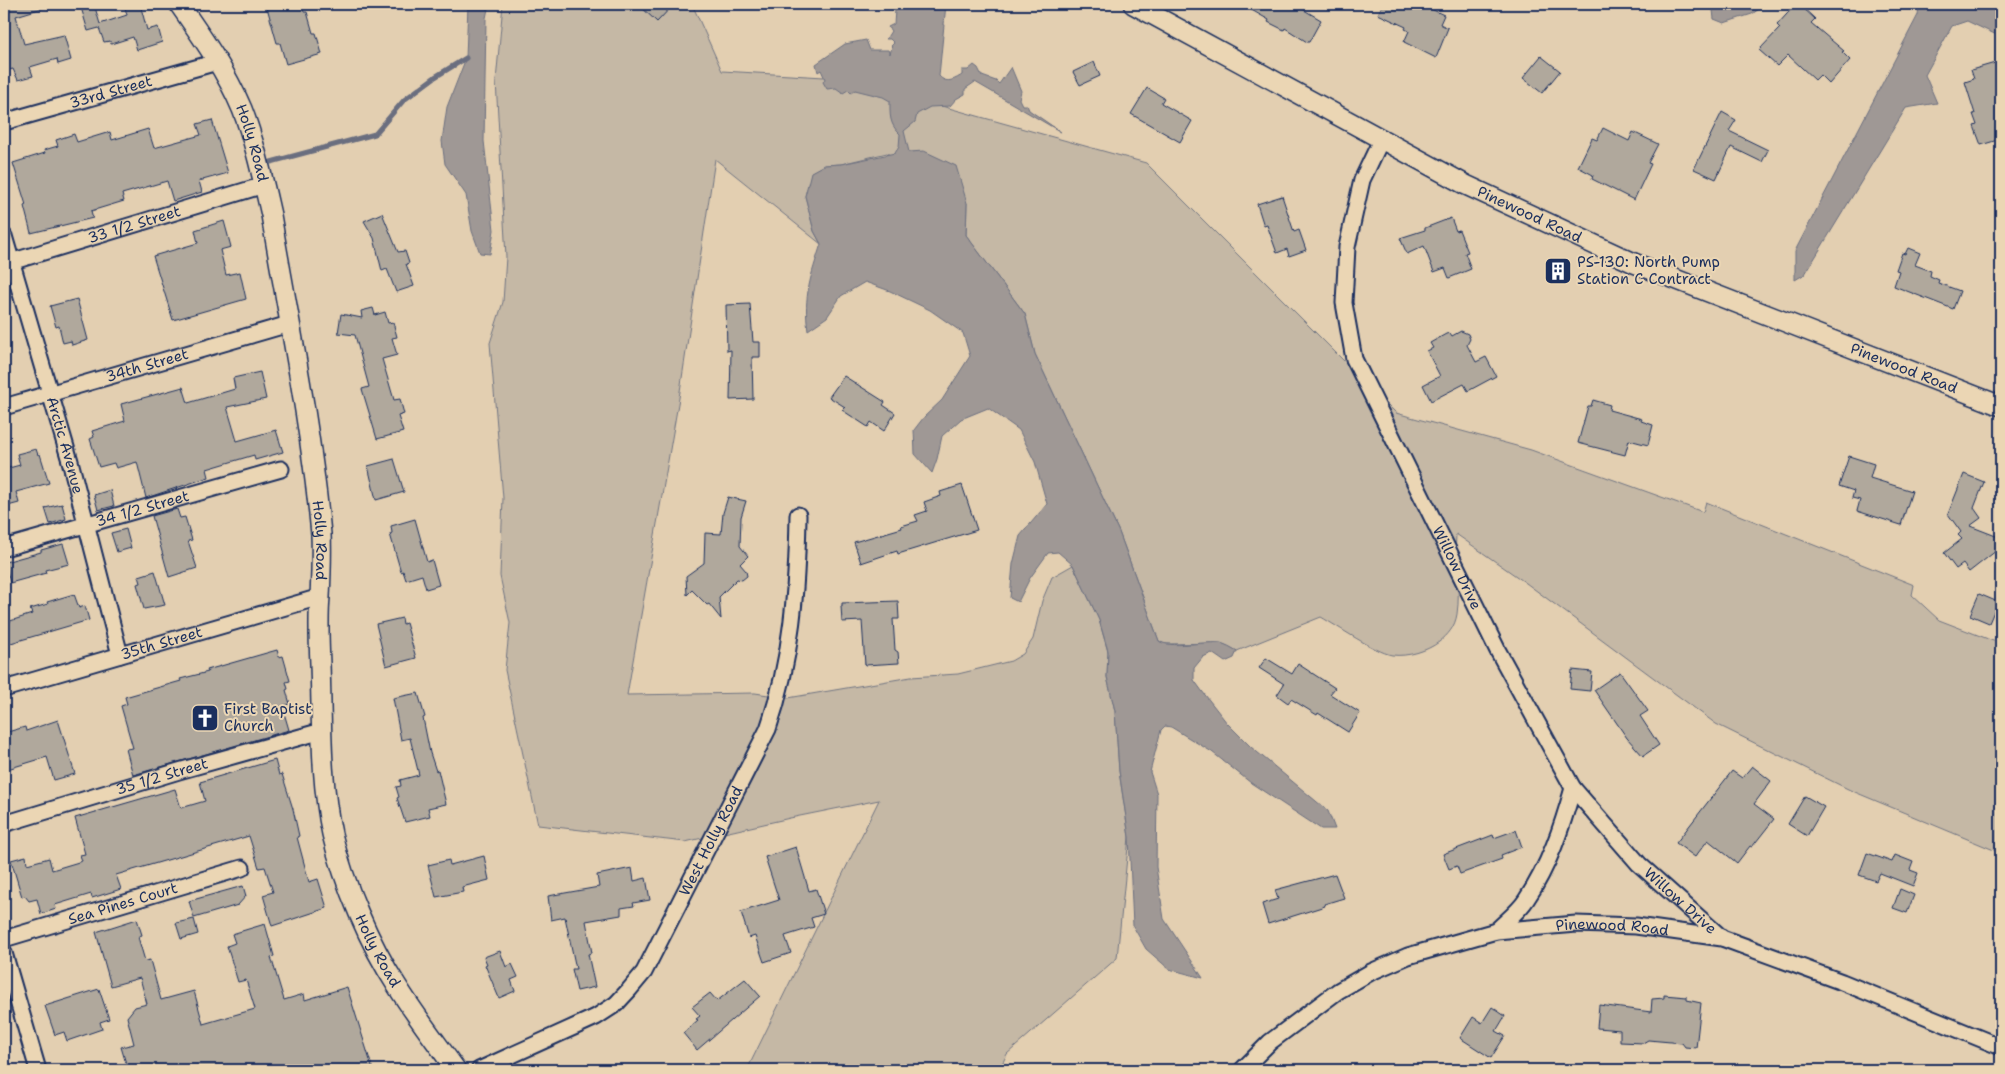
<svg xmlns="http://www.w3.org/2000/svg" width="2005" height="1074" font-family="'Shantell Sans',sans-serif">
  <rect width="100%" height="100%" fill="#e3cfb1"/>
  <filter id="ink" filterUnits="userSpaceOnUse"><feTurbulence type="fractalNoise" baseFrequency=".02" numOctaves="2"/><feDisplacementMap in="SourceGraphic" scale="10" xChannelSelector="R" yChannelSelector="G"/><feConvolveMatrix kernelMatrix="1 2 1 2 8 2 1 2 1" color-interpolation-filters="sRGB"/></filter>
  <g filter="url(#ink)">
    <path fill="#c5b8a5" stroke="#707482" d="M503,4H692L722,71L841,78L1146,163L1396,413L1531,450L1703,512L1706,502L1914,585L1912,595L1939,620L2001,644V853L1850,790L1716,724L1526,583L1456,534C1454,560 1461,588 1457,614C1455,627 1448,635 1439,642C1427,651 1408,657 1392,655C1375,652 1337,626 1321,617L1237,651L1221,643L1164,644L1159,641L1119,532L1035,354L1025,314L966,235L967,203L887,153L841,164L824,165L812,172L805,196L814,231L821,244L715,159L679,398L627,695L755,693L788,698L911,677L958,674L1011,661L1023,654L1033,639L1042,601L1052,577L1073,565L1099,620L1108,652L1107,677L1115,711L1119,771L1129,837L1117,958L1007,1054L999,1070H747L879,800L790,818L685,842L538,825L505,670L510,623L500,576L503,498L490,343L503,302L506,257L496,81Z"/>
    <g fill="#9f9895" stroke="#6a6e7f">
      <polygon points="468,4 489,4 486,18 484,141 494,230 490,254 480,253 472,231 466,195 445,164 442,141 447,107 466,58"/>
      <path d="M903,4H946L939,76C946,84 954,80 962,75V70H968L974,65L978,68L982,76L996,81L999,84L1011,67L1021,91L1019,99L1022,105H1027L1029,110L1061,132L975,82L965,89V94L956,99L950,106L930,107L917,114L915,122L904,131L909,152L924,151L956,166L967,203L966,235L1025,314L1035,354L1119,532L1159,641C1170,649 1204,641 1219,643C1226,644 1232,648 1237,651L1234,658L1225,662L1212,653L1203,657L1194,668V680L1202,691L1227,723L1251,747L1328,811L1335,829H1321L1251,783L1212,752L1171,727L1165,726L1161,730L1150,772L1157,794L1156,867L1164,919L1203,978L1169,969L1146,949L1133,926L1129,837L1119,771L1115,711L1107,677L1108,651L1099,620L1073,565L1058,552L1048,553L1030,578L1018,602L1010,598L1013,564L1020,536L1047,504L1035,462L1019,430L988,408L961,419L942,436L937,459L932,473L915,454L914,430L924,417L942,400L970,356L963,333L930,310L890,291L865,282L841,296L827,317L808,330C803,296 811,276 821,244L814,231L805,196L811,172L824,165L841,164L895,153L899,147L900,134C889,124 890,115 890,101L883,97L855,90L851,93L848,90L843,93L836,88L827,89L823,82L825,79L821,70L818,72L816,64L845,44L866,40L870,50H888L890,54L892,47L891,46L894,43L890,39H886L891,31L888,27L894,24L895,10Z"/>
      <polygon points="1719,4 1766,4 1752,14 1724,23 1714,19 1713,10"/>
      <polygon points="1919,4 2001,4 2001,37 1967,21 1952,26 1925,75 1937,103 1906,108 1805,274 1795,280 1795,251 1918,15"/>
    </g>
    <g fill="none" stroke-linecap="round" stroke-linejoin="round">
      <polyline stroke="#6a6e7f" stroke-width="5" points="271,162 375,134 404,100 435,77 466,58"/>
    </g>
    <g fill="#b0a89c" stroke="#1b2f5e">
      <polygon points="4,4 46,4 46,7 16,16 24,44 64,35 71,60 58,64 57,59 30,67 33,76 18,80 13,69 4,71"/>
      <polygon points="80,4 94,4 100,24 127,15 124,4 140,4 147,30 158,27 162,42 137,50 133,37 111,44 110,41 104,42 99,28 88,31"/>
      <polygon points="266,4 302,4 304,12 307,12 313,33 316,33 322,54 286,64 280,43 277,43"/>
      <polygon points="638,4 674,4 657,22"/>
      <polygon points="1241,4 1294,4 1321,20 1309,42 1307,42 1285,28 1284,30 1268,22 1269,20"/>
      <polygon points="1383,4 1420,4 1444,15 1440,24 1448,28 1436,58 1404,42 1409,31 1405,29 1406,27 1378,14"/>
      <polygon points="1796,4 1799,4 1815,19 1811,23 1844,51 1842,52 1850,60 1829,84 1820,75 1815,80 1788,55 1777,66 1759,50 1780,28 1777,25"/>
      <polygon points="1541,56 1560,71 1542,93 1523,78"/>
      <polygon points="1094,62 1100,76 1080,85 1073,72"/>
      <polygon points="1995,63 1998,74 2001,73 2001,139 1981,145 1974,126 1977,125 1973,114 1975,114 1965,82 1974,79 1971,70"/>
      <polygon points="1147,88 1164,98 1161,103 1192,121 1180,142 1131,114"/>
      <polygon points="1722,112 1736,120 1729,131 1768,150 1762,162 1731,147 1716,179 1694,169"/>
      <polygon points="212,120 228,173 199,181 202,192 173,201 167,181 122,194 124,201 91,211 93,218 31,233 24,206 26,205 13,163 45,153 44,150 58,146 56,140 74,134 77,142 110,132 112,140 148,129 154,148 201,135 197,124"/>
      <polygon points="1603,128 1629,141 1633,132 1658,144 1648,163 1651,164 1634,200 1592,179 1593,175 1578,167 1592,138 1597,140"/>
      <polygon points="1282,196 1294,232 1299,230 1306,250 1289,256 1287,249 1277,253 1267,225 1264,226 1257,204"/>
      <polygon points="382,213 398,252 405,251 409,263 406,264 414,286 396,292 387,269 382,271 374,238 364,221"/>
      <polygon points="1451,218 1456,231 1459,230 1468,252 1465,253 1471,269 1449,278 1445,268 1434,272 1424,246 1407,254 1400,238 1425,230 1425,228"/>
      <polygon points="224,221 231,247 220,250 226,275 240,272 246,299 173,320 153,256 198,243 195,230"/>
      <polygon points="1908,248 1920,253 1915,265 1931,271 1930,276 1939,280 1938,283 1960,291 1953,309 1894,286 1899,271 1896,270 1902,253 1905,254"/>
      <polygon points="77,299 88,340 72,345 71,341 63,343 59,326 56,327 50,306"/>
      <polygon points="750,304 753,342 760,342 760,357 752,357 753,399 730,400 731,350 727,351 726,305"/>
      <polygon points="373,308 375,315 385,312 388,323 393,322 397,337 392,338 397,355 382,359 394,400 400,399 404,414 398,416 403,432 377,439 362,389 369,387 355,335 338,333 341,314 362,318 361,311"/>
      <polygon points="1461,331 1468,334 1470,339 1467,345 1476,362 1486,357 1496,376 1468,391 1464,384 1431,401 1423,385 1440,376 1427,351 1433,348 1430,343 1446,334 1450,333 1452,336"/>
      <polygon points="260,372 266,399 227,407 237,441 276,430 283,452 255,460 254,455 207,469 209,477 146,498 137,462 116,468 114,463 99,467 90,439 94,437 92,431 125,421 121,404 183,387 188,403 235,389 233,378"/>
      <polygon points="844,376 885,402 883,405 895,413 884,431 871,422 868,427 842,410 845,407 829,397"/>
      <polygon points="1593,400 1610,405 1609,410 1642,419 1641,421 1653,425 1648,445 1629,440 1625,455 1578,443 1588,406 1591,406"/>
      <polygon points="36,449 38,455 40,454 49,483 16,492 19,503 4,507 4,463 7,463 9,468 20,465 17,454"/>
      <polygon points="1849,456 1874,464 1870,478 1912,491 1901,525 1857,511 1860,500 1852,498 1854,491 1839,486"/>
      <polygon points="394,459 404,492 376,500 368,466"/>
      <polygon points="1964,474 1984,482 1974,508 1981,518 1970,526 2001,538 2001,547 1969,572 1963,564 1956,569 1944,553 1962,539 1958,535 1961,532 1948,514"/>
      <polygon points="962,485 977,530 898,554 897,551 861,563 854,542 902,528 901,526 918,521 915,515 927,511 924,502 941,496 940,492"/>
      <polygon points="110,490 114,506 98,510 94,495"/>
      <polygon points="728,497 746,501 741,517 740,546 748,556 740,564 746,571 747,576 742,580 737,579 719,597 721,619 709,604 707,605 692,590 687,595 686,576 704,563 705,533 721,534 723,513"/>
      <polygon points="62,504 66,519 50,524 45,508"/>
      <polygon points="177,509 180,518 185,517 192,540 188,541 197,568 169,577 152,516"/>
      <polygon points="415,519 427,562 432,560 439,585 426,589 422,575 406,580 403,571 401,572 390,534 392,533 391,526"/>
      <polygon points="126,529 131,548 117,552 111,533"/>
      <polygon points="63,544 69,564 45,570 46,573 10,583 5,562 41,552 41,550"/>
      <polygon points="155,571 165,605 144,609 137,584 141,583 139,576"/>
      <polygon points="74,594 79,608 85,606 89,620 4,645 4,623 32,614 30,609 48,604 47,602"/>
      <polygon points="1979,594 1998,602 1989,623 1970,615"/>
      <polygon points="898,601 899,619 893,619 895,650 898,652 899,663 865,665 862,621 842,622 841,606 842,606 842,603"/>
      <polygon points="402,618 403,624 406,623 416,658 386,666 376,624"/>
      <polygon points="277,650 279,657 283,656 290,681 286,682 288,689 286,690 290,704 282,706 289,730 133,775 126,749 133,748 121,706 127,704 125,697 181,681 180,679 208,672 207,670"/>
      <polygon points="1266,658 1292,674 1298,664 1335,688 1330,694 1360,713 1348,732 1318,713 1317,715 1291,699 1288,703 1277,695 1284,684 1259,668"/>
      <polygon points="1572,670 1592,672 1590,691 1570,689"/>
      <polygon points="1620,672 1648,711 1640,716 1659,745 1643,756 1627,738 1594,690"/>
      <polygon points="418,693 425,717 423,718 430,753 436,771 438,770 446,804 428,808 430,816 405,822 397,798 399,797 396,787 401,786 400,780 419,775 410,738 401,740 393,698"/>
      <polygon points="58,720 75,774 54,780 47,757 4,770 4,733 25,727 26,731"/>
      <polygon points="275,760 279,775 282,774 293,809 299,836 297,837 309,882 318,879 327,908 272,926 263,895 273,892 265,867 259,868 249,836 116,875 121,889 92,898 91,894 55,905 56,909 41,914 37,899 29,901 25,896 22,897 11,860 26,856 27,864 49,858 52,870 82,861 80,855 85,854 75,818 175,789 181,808 205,801 200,782"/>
      <polygon points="1752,766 1771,781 1754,804 1774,819 1752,847 1750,846 1737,863 1708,840 1695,857 1676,843 1732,771 1742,778"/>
      <polygon points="1805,796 1824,807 1807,836 1788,824"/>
      <polygon points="1516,830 1522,847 1501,855 1502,859 1460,874 1457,866 1449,869 1443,854 1493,835 1494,838"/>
      <polygon points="796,847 809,891 816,889 824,914 811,918 814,927 785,936 791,953 764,962 755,936 749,938 741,912 779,900 765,857"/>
      <polygon points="1867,853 1892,862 1895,855 1913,862 1910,870 1918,873 1913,886 1880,873 1876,881 1859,875"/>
      <polygon points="484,856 489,880 462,887 463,892 436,897 428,865 449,860 450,865"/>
      <polygon points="632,868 634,881 646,878 650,900 633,903 634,906 621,908 621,915 586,921 592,953 588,954 595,987 577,991 572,969 576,969 565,917 551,920 548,896 599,887 597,875"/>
      <polygon points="1335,874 1344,898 1324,904 1325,906 1268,924 1262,904 1278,899 1275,890"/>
      <polygon points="243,886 246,896 238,905 194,918 189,901"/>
      <polygon points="1900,889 1914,895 1907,913 1893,908"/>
      <polygon points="137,919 142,935 138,937 145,961 150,960 161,1000 194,991 203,1024 255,1009 246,980 238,982 227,946 235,943 232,934 265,924 274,956 271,957 284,1000 304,994 305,1000 347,987 373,1070 128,1070 121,1047 134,1044 127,1017 135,1007 147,1004 140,978 111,986 96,932"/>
      <polygon points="194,919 198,934 181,939 176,923"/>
      <polygon points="500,951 506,967 512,964 518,977 511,980 515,991 499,998 485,965 487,964 484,957"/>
      <polygon points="745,979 760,996 697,1050 683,1033 698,1020 696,1019 700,1016 692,1007 710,993 717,1001"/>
      <polygon points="99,989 109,1019 100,1022 102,1029 67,1041 64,1032 55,1035 45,1006"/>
      <polygon points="1664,995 1687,997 1687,1000 1701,1003 1696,1048 1685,1047 1682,1043 1648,1040 1643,1043 1620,1042 1620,1030 1597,1028 1599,1005 1651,1012 1652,999 1664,998"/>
      <polygon points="1492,1007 1505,1016 1496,1031 1505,1036 1491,1058 1460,1038 1473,1017 1482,1023"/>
    </g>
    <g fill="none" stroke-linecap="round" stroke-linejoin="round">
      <g stroke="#1b2f5e" stroke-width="19">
        <g id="minor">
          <path id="s1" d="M4,122L217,62"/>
          <path id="s2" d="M1382,138L1362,180L1347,247L1344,303L1354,359L1498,651L1573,788L1639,864L1722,938"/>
          <path id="s3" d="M4,236L70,461L120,655"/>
          <path id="s4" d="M4,264L264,185"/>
          <path id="s5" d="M4,407L289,324"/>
          <path id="s6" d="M4,548L281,469"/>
          <path id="s7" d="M4,689L320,597"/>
          <path id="s8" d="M4,824L179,771L322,731"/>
          <path d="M1496,931C1506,921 1519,911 1526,900C1549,866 1562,827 1573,788"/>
          <path id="s9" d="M4,939L242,868"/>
          <polyline points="4,953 38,1070"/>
          <path id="s10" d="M479,1070L596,1017L616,1004L629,990L644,972L768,729C792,659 797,588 798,515"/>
          <path id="s11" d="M1242,1070L1270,1042L1338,991L1371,972L1408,956L1496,931L1576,924L1636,926L1722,938L1842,982L2001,1047"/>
        </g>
      </g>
      <g stroke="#1b2f5e" stroke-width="22">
        <g id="tertiary">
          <path id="s12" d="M179,4C202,37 226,71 242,109C255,142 263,180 271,215C289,321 311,427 321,534C322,555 321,576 320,597C318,619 319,642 320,664C322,720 320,779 332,834C344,884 369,943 397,986C415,1015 436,1042 456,1070"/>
          <path id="s13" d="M1133,4L1466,185L1634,263L2001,406"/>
        </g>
      </g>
      <use href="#minor" stroke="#ebd6b4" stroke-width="15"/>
      <use href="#tertiary" stroke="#ebd6b4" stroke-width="19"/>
    </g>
  </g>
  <defs>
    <g id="building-square" transform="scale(1.4375)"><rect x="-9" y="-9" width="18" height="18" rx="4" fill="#1b2f5e" stroke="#ebd6b4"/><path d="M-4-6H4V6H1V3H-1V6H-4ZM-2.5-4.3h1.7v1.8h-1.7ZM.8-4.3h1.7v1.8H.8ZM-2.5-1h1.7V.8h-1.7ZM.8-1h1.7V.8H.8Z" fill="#fff"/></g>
    <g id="church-square" transform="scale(1.4375)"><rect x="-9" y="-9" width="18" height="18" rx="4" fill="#1b2f5e" stroke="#ebd6b4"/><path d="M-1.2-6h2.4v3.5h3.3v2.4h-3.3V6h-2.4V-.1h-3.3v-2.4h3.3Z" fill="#fff"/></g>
  </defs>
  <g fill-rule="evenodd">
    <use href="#building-square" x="1558" y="271"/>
    <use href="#church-square" x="205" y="718"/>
  </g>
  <g text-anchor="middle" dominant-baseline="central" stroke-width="4" stroke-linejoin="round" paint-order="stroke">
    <g font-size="15" fill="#1b2f5e" stroke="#ebd6b4">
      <text stroke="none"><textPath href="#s1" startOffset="111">33rd Street</textPath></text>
      <text stroke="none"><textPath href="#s12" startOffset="158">Holly Road</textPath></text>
      <text stroke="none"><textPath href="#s13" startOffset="449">Pinewood Road</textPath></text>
      <text stroke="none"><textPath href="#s4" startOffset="136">33 1/2 Street</textPath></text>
      <text stroke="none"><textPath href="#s5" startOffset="149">34th Street</textPath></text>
      <text stroke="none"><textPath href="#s13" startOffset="854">Pinewood Road</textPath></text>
      <text stroke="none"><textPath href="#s3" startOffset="218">Arctic Avenue</textPath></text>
      <text stroke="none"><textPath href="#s6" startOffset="144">34 1/2 Street</textPath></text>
      <text stroke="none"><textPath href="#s12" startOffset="562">Holly Road</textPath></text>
      <text stroke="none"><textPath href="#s2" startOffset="461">Willow Drive</textPath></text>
      <text stroke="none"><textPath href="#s7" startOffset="164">35th Street</textPath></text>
      <text stroke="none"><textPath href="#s8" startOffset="165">35 1/2 Street</textPath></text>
      <text stroke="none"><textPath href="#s10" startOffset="342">West Holly Road</textPath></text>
      <text stroke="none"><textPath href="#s2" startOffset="866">Willow Drive</textPath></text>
      <text stroke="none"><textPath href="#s9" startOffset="124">Sea Pines Court</textPath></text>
      <text stroke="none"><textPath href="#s11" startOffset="411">Pinewood Road</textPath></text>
      <text stroke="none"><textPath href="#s12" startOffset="982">Holly Road</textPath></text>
    </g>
    <g font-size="15" fill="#1b2f5e" stroke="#ebd6b4" text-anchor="start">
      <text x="1577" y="262">PS-130: North Pump<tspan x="1577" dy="17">Station C Contract</tspan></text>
      <text x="224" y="709">First Baptist<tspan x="224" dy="17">Church</tspan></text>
    </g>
  </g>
  <rect width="2005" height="1074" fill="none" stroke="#ebd6b4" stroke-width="20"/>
  <rect x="10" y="10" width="1985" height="1054" fill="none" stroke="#1b2f5e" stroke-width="2" filter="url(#ink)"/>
</svg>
